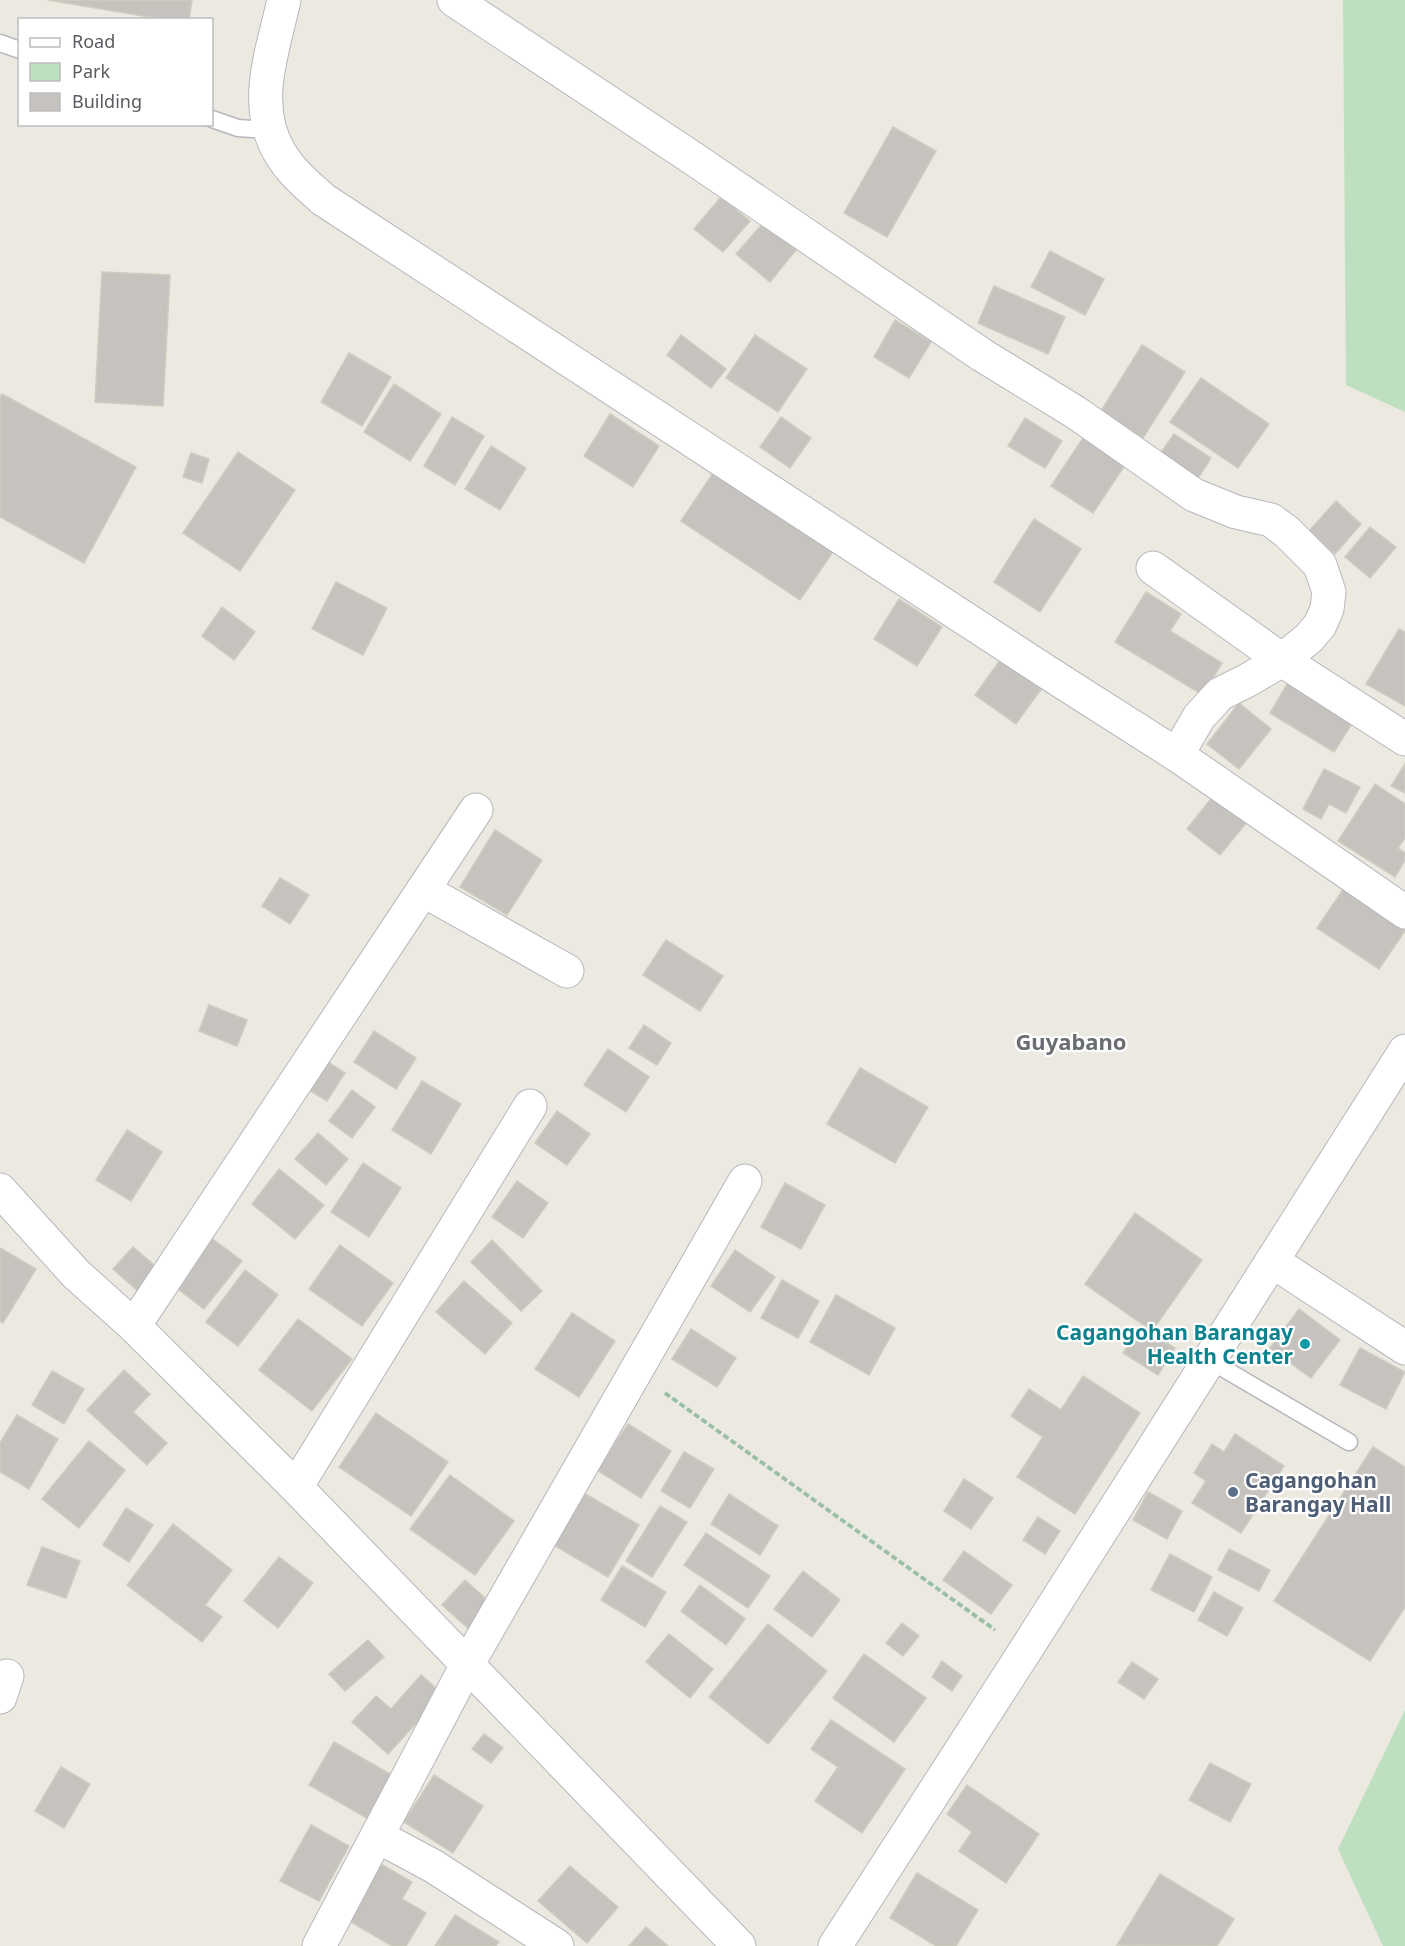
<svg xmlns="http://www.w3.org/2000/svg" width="1405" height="1946" font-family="'Noto Sans',sans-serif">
  <rect width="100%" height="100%" fill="#ebe9e0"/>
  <g fill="#bee0c1">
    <polygon points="1343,0 1405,0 1405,412 1346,385"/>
    <polygon points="1405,1710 1405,1946 1383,1946 1338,1849"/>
  </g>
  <g fill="#c6c3be" stroke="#cecbbf" stroke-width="1.5">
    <polygon points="48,0 192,0 189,20 167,20"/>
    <polygon points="893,127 936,151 887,237 844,213"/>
    <polygon points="721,197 750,221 723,252 694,229"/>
    <polygon points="764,222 796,250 770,282 736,254"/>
    <polygon points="1050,251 1104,279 1085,315 1031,287"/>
    <polygon points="102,272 170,275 163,406 95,402"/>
    <polygon points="994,286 1065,317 1048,354 978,323"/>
    <polygon points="895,320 931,342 909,378 874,357"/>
    <polygon points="681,335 726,369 711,388 667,355"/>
    <polygon points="755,335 807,369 778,412 726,378"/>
    <polygon points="1142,345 1185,372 1143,438 1101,411"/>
    <polygon points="349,353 391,377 362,426 321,402"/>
    <polygon points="1201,378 1269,424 1238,468 1170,422"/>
    <polygon points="394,384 441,414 410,461 364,432"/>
    <polygon points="2,394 136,467 84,563 0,517 0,397"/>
    <polygon points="610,414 659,446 633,487 584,456"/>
    <polygon points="452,417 484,436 455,485 424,466"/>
    <polygon points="781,417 811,438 790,468 760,447"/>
    <polygon points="1025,418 1062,441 1045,468 1008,446"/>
    <polygon points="1174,434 1211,458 1195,483 1157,458"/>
    <polygon points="1083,438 1125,465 1093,513 1051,486"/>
    <polygon points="491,446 526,468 500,510 465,489"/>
    <polygon points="238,452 295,490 240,571 183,533"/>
    <polygon points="191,453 209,459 202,483 183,477"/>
    <polygon points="717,467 837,546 800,600 681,521"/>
    <polygon points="1336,501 1361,524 1335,554 1309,531"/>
    <polygon points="1034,519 1081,549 1040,612 994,582"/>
    <polygon points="1370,527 1396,547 1370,578 1345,557"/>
    <polygon points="336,582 387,608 363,655 312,629"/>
    <polygon points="1146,592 1181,614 1170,631 1222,663 1203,695 1115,642"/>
    <polygon points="899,599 942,627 917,666 874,639"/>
    <polygon points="222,607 255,632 234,660 202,636"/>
    <polygon points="1399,629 1405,632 1405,706 1366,684"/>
    <polygon points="1001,659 1042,688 1016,724 975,695"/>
    <polygon points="1289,681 1355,719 1334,752 1270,713"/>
    <polygon points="1239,703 1271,729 1239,769 1207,744"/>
    <polygon points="1405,764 1405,793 1391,786"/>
    <polygon points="1324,769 1360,787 1346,813 1329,804 1321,819 1303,809"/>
    <polygon points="1375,784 1405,804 1405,838 1398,848 1405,853 1405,860 1395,877 1338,841"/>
    <polygon points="1214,795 1247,822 1220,855 1187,829"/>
    <polygon points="495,830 542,860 507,915 460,887"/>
    <polygon points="280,878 309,895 290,924 262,906"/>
    <polygon points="1348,882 1405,920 1405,931 1379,969 1317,928"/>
    <polygon points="666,940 723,976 700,1011 643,975"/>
    <polygon points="209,1005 247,1020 237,1046 199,1031"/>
    <polygon points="644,1025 671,1043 657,1065 629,1048"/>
    <polygon points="374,1031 416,1058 396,1089 354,1062"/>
    <polygon points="608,1049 649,1077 626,1112 584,1085"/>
    <polygon points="325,1060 345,1073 327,1101 307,1089"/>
    <polygon points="860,1068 928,1107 895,1163 827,1124"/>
    <polygon points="422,1081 461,1104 431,1154 392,1130"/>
    <polygon points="352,1090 375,1107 352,1138 329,1121"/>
    <polygon points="557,1111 590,1134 567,1165 535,1143"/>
    <polygon points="127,1130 162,1152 131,1201 96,1180"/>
    <polygon points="318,1133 348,1159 326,1185 295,1159"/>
    <polygon points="363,1163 401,1188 369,1237 331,1212"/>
    <polygon points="279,1169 324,1205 295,1239 252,1204"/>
    <polygon points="517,1181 548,1203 523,1238 492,1217"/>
    <polygon points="785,1183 825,1205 801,1249 761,1227"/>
    <polygon points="1135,1213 1202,1260 1152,1331 1085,1284"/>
    <polygon points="210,1237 242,1261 204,1309 173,1285"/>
    <polygon points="492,1240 542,1291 521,1311 471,1262"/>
    <polygon points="340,1245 393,1283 362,1326 309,1289"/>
    <polygon points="133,1247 159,1269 139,1292 113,1269"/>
    <polygon points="0,1248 36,1269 3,1323 0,1321"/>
    <polygon points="735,1250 775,1277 750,1312 711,1286"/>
    <polygon points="245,1270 278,1295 238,1346 206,1322"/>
    <polygon points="782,1280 819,1301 798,1338 761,1318"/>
    <polygon points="464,1281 512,1323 485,1354 436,1312"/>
    <polygon points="836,1295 895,1328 869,1375 810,1342"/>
    <polygon points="1299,1309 1340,1340 1311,1378 1270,1348"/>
    <polygon points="572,1313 615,1341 579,1397 535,1369"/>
    <polygon points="298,1319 352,1359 312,1411 259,1370"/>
    <polygon points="1140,1326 1175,1348 1158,1375 1123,1353"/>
    <polygon points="691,1329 736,1358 717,1387 672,1359"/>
    <polygon points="1360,1348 1405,1372 1386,1409 1340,1385"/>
    <polygon points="124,1370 150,1394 133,1412 167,1443 147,1465 87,1410"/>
    <polygon points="52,1371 84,1389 64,1424 32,1405"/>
    <polygon points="1083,1376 1140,1413 1075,1514 1017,1477 1043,1437 1011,1416 1029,1389 1061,1410"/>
    <polygon points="376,1413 448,1462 411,1516 339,1467"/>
    <polygon points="17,1415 58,1439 29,1489 0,1472 0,1443"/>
    <polygon points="628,1424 671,1451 641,1498 597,1470"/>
    <polygon points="1235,1434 1284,1466 1241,1533 1192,1503 1206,1481 1194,1473 1212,1444 1224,1452"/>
    <polygon points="89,1441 125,1470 79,1528 42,1499"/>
    <polygon points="1373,1447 1405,1467 1405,1607 1370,1661 1274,1601"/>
    <polygon points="684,1452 714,1469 690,1508 661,1491"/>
    <polygon points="450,1475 514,1521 475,1575 410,1529"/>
    <polygon points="964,1479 993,1498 971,1529 944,1511"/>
    <polygon points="582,1492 639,1525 608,1577 552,1544"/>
    <polygon points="1148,1492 1182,1511 1167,1539 1133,1520"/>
    <polygon points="729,1494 778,1526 760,1555 711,1524"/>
    <polygon points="660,1506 687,1522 652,1577 626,1561"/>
    <polygon points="126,1508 153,1525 129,1562 103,1545"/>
    <polygon points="1038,1517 1060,1531 1045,1554 1023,1540"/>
    <polygon points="173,1524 232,1570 205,1605 222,1617 202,1642 127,1585"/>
    <polygon points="706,1533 770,1576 748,1608 684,1565"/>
    <polygon points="42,1547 80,1561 66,1598 27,1585"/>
    <polygon points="1229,1549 1270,1570 1259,1591 1218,1570"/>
    <polygon points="964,1551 1012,1585 991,1614 943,1580"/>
    <polygon points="1170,1554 1212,1577 1194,1612 1151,1590"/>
    <polygon points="279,1557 313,1583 278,1628 244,1601"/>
    <polygon points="622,1566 666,1592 645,1627 601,1600"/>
    <polygon points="803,1571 840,1600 812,1637 774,1609"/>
    <polygon points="465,1580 493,1605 470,1630 442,1605"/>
    <polygon points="700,1585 745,1619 726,1645 681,1611"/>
    <polygon points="1214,1592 1243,1608 1227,1636 1198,1620"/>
    <polygon points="902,1623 919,1636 903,1656 886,1643"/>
    <polygon points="768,1624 827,1671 768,1744 709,1697"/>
    <polygon points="669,1634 713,1669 690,1698 646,1662"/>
    <polygon points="368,1640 384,1657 345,1691 329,1674"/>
    <polygon points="864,1654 926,1698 894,1742 833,1698"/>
    <polygon points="942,1661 962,1676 952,1691 932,1677"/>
    <polygon points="1132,1662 1158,1679 1144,1699 1118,1682"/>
    <polygon points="421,1675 443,1694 388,1754 352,1722 376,1696 391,1709"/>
    <polygon points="831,1720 905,1769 862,1833 815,1801 838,1767 811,1749"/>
    <polygon points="484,1734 503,1748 491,1763 472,1749"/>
    <polygon points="334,1742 392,1775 367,1818 309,1785"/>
    <polygon points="1210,1763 1251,1784 1230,1822 1189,1800"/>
    <polygon points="61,1767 90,1784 64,1828 35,1811"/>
    <polygon points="434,1775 483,1806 453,1853 404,1822"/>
    <polygon points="967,1785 1039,1834 1006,1883 959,1851 972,1832 947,1814"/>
    <polygon points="311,1825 349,1846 319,1901 280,1881"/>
    <polygon points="379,1863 412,1882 402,1899 426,1913 406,1946 392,1946 346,1919"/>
    <polygon points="570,1866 618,1907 587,1943 538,1901"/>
    <polygon points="917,1873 978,1910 956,1946 936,1946 890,1918"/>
    <polygon points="1160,1874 1234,1919 1217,1946 1117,1945"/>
    <polygon points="455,1915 499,1942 496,1946 435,1946"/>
    <polygon points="646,1927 668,1946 629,1946"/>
  </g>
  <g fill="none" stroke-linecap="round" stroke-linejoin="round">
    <g stroke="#b6b7bc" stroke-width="19">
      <g id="lane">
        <polyline points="0,43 20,50"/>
        <polyline points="212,119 238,128 269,130"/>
        <polyline points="1209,1360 1349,1442"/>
      </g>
    </g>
    <g stroke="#b6b7bc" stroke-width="35">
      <g id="street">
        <path d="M284,0C273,50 251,105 280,153C291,172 308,186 324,200L1053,676L1177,755"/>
        <polyline points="454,0 691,157 982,355 1075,412 1194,495 1236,512 1271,520 1287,532 1320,565 1329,592 1327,609 1320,625 1309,638 1282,660 1248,680 1220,694 1199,717 1177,755 1405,912"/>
        <polyline points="1153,568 1282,660 1405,739"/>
        <polyline points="423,890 567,971"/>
        <polyline points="0,1190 76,1274 134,1326 296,1487 739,1946"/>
        <polyline points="1272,1261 1405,1348"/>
        <polyline points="134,1326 476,810"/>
        <polyline points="296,1487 530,1106"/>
        <polyline points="0,1697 7,1676"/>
        <polyline points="377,1836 433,1866 557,1946"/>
        <polyline points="319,1946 467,1665 745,1181"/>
        <polyline points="835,1946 1025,1651 1405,1051"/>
      </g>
    </g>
    <polyline stroke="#99c0a7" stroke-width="4" stroke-dasharray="6 3" stroke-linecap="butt" points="665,1393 995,1630"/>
    <use href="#lane" stroke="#fff" stroke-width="16"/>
    <use href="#street" stroke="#fff" stroke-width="33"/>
  </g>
  <circle fill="#0f9aa8" stroke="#fff" stroke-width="2" cx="1305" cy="1344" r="6"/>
  <circle fill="#5c6f8a" stroke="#fff" stroke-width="2" cx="1233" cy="1492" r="6"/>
  <g text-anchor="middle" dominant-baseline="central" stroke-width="4.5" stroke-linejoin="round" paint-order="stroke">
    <g font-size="21" font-weight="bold" fill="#0d838f" stroke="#fff" text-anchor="end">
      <text x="1293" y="1332">Cagangohan Barangay<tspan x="1293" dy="24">Health Center</tspan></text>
    </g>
    <g font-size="21" font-weight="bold" fill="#4e5e75" stroke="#fff" text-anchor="start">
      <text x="1245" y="1480">Cagangohan<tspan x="1245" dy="24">Barangay Hall</tspan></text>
    </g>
    <g font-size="22" font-weight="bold" fill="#6a6d72" stroke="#fff">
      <text x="1071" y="1041">Guyabano</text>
    </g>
  </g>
  <rect x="18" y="18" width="195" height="108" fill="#ffffff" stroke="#bdbdbf" stroke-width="1.5"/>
  <rect x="30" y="38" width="30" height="9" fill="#ffffff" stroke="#bdbdbf" stroke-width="1.5"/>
  <text x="72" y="48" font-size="18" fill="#595b60">Road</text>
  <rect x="30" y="63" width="30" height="18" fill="#bee0c1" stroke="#bdbdbf" stroke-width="1.5"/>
  <text x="72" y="78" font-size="18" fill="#595b60">Park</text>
  <rect x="30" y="93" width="30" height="18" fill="#c6c3be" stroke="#bdbdbf" stroke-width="1.5"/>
  <text x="72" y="108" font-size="18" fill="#595b60">Building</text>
</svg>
